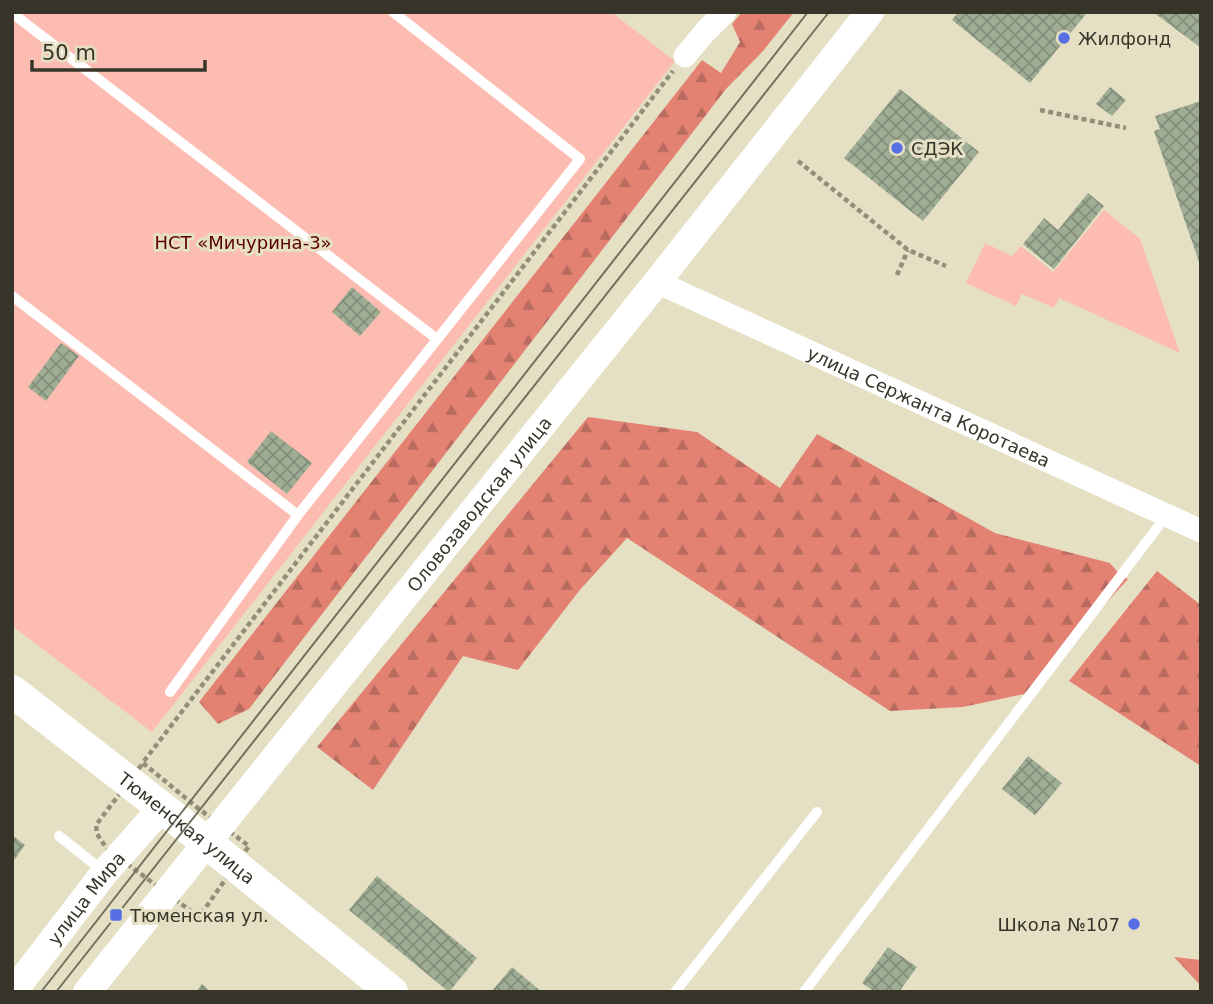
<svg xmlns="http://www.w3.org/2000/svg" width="1213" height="1004" font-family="'DejaVu Sans',sans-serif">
  <defs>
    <pattern id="forest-firs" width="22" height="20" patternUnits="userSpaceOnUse" patternTransform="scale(1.75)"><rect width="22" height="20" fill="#e38273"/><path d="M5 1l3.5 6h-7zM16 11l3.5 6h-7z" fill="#b96b5f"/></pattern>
    <pattern id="building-cross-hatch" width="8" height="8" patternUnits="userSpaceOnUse" patternTransform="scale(1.75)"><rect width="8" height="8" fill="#9fad95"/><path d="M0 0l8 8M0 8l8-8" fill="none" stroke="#828e7a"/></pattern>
  </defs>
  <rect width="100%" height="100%" fill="#e5e0c4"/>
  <g fill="url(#forest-firs)">
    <polygon points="742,12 794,12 763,51 726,89 249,709 218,724 199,702 702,60 721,73 740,42 732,24"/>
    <polygon points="588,417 697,432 780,488 817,434 995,533 1110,563 1121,576 1128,579 1024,694 963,707 890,711 627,538 579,591 518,670 463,656 373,790 317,747"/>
    <polygon points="1157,571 1201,605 1201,766 1069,681"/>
    <polygon points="1174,957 1201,960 1201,986"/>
  </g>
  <g fill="#fdbcb1">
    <polygon points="12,12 611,12 675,61 152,732 12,626"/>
    <polygon points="1104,210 1140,239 1180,353 1059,298 1054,308 1022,294 1016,306 966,283 985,243 1012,256 1021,246 1053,272"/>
  </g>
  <g fill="url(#building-cross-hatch)">
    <polygon points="958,12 1084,12 1086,14 1030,83 952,20"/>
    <polygon points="1153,12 1201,12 1201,48"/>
    <polygon points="1110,87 1126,100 1112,116 1096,104"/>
    <polygon points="900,89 979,152 923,221 844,158"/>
    <polygon points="1201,101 1201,265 1200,265 1154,131 1160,129 1155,116"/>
    <polygon points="1088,193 1104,206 1054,269 1023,244 1044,218 1058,230"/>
    <polygon points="352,287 381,312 360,336 332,312"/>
    <polygon points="61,343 79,356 46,401 28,387"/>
    <polygon points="271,431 312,463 287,494 247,462"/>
    <polygon points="1028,756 1062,783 1035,815 1002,789"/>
    <polygon points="12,835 25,845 12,863"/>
    <polygon points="377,876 477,958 449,992 349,910"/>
    <polygon points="888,947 917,967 899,992 875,992 862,983"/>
    <polygon points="512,967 542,992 491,992"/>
    <polygon points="202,984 211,992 196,992"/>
  </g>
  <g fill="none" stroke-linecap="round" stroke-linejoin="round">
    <g stroke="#928e7a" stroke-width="4.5" stroke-dasharray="5 3.5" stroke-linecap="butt">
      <polyline points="1040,110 1126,128"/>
      <polyline points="798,161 908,250 946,266"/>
      <polyline points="897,275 908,250"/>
      <polyline points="144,761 673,71"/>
      <polygon points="143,763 199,809 249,846 199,917 107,849 97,834 96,825"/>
    </g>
    <g stroke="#fff" stroke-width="10">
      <polyline points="12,13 437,339"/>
      <polyline points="12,296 298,515"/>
      <polyline points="170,692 298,515 580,159 393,12"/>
      <polyline points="59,836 103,871"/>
      <polyline points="675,992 817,812"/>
      <polyline points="804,992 1167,515"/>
    </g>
    <g stroke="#fff" stroke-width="23">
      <polyline points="685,56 705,32 725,12"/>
      <path id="s1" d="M657,282L1201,531"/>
    </g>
    <g stroke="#fff" stroke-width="28">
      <path id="s2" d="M13,992L105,872L161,809"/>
      <path id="s3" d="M87,992L657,282L870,12"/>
    </g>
    <path stroke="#fff" stroke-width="32" id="s4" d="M12,691L206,842L392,992"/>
    <g stroke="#73705f" stroke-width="2">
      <polyline points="41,992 808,12"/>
      <polyline points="56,992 829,12"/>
    </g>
  </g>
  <g fill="#566fe5" stroke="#e5e0c4" stroke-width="2.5">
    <circle cx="1064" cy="38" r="7"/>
    <circle cx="897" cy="148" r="7"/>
    <rect x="109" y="908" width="14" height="14" rx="3.5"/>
    <circle cx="1134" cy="924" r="7"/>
  </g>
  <g text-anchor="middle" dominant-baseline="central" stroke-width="6" stroke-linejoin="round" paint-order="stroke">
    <g font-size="18" fill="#37352a" stroke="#e5e0c4" text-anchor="start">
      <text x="1078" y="38">Жилфонд</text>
      <text x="911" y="148">СДЭК</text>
      <text x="130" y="915">Тюменская ул.</text>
      <text x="1120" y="924" text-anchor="end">Школа №107</text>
    </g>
    <g font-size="18" fill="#5b0000" stroke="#e5e0c4">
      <text x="243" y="242">НСТ «Мичурина-3»</text>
    </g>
    <g font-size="18" fill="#37352a" stroke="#e5e0c4">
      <text stroke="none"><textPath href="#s1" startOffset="299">улица Сержанта Коротаева</textPath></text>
      <text stroke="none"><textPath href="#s3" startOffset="626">Оловозаводская улица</textPath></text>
      <text stroke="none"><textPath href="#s4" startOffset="222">Тюменская улица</textPath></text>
      <text stroke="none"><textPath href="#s2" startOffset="119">улица Мира</textPath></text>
    </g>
  </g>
  <rect width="1213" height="1004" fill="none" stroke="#37352a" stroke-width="28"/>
  <path d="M32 60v10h173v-10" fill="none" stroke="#37352a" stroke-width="3.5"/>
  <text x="42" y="60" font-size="21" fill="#37352a" stroke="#e5e0c4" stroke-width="5" paint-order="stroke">50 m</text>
</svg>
